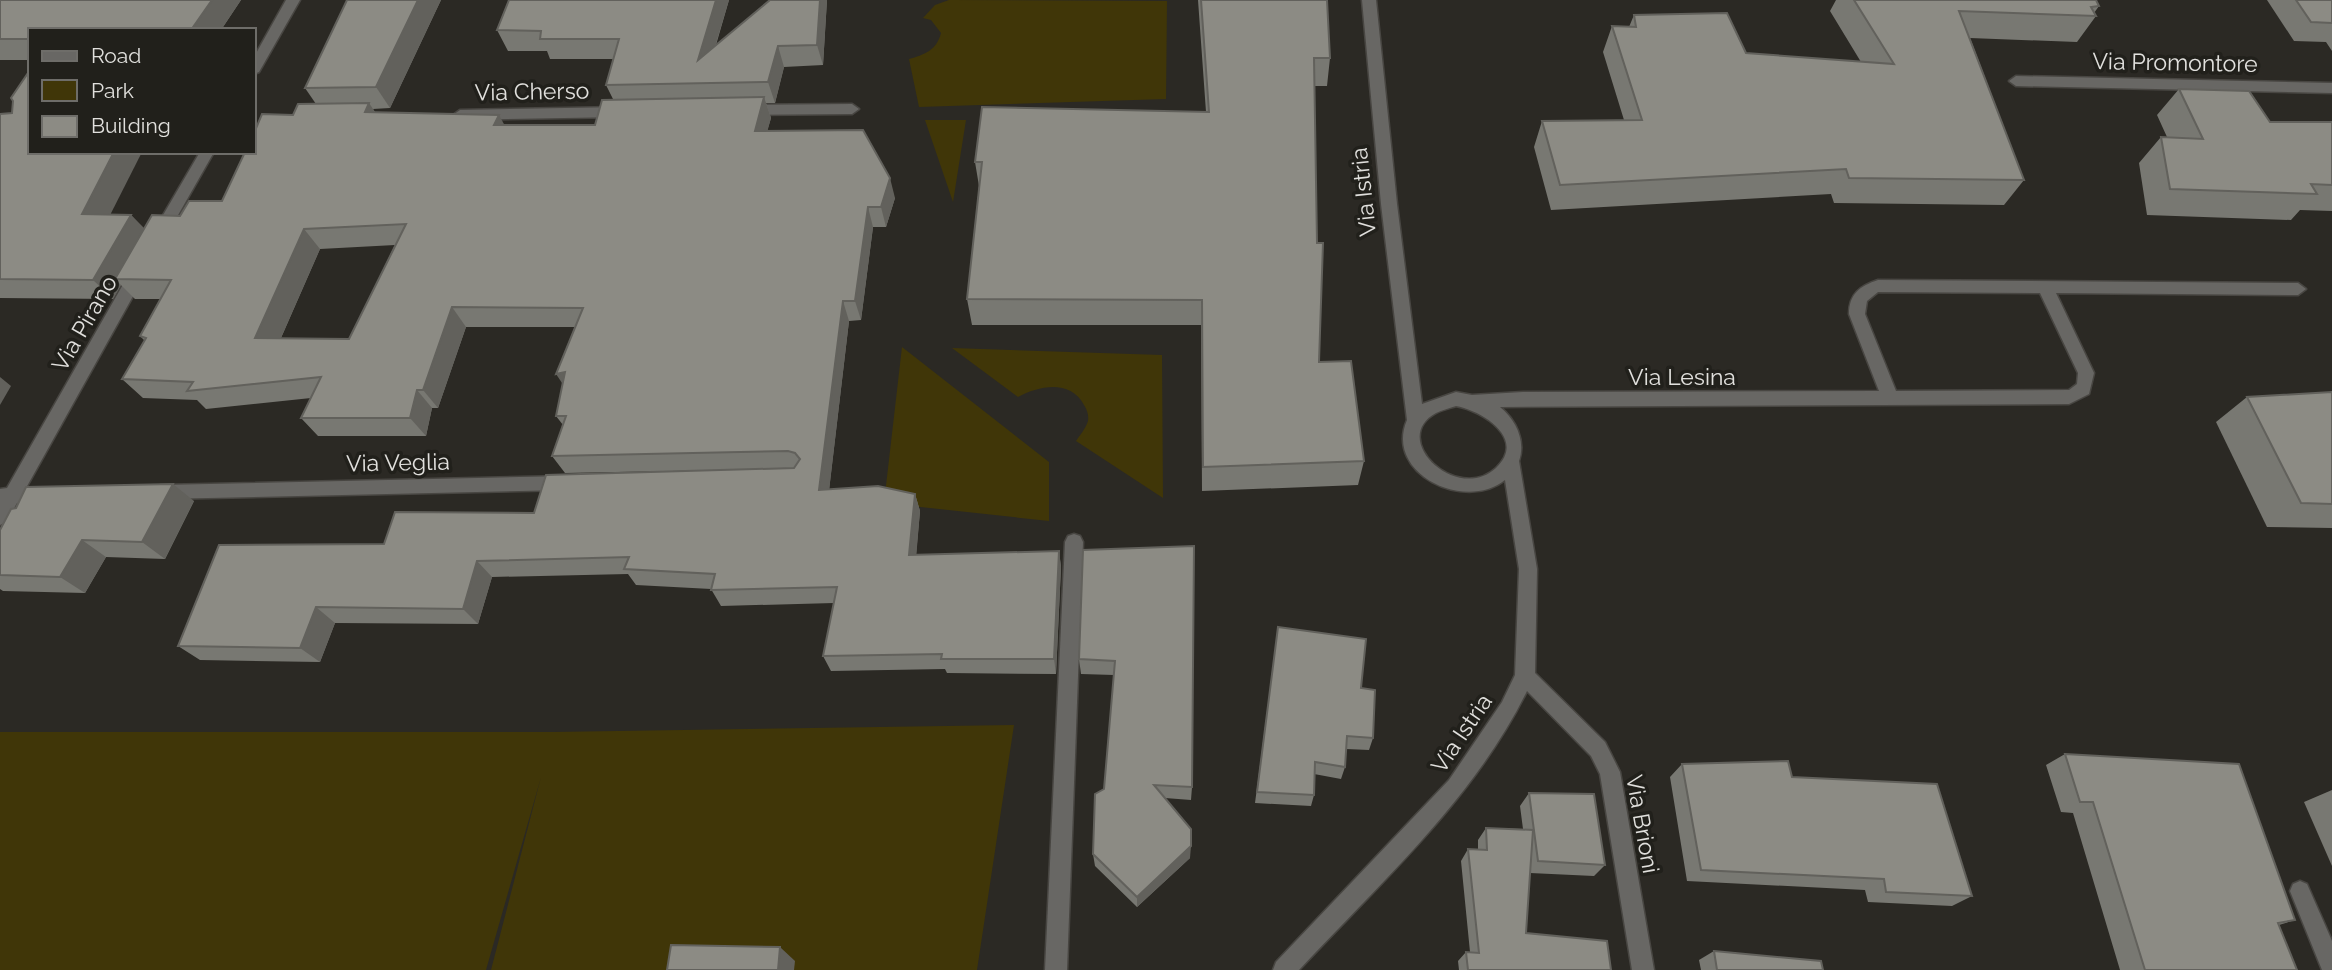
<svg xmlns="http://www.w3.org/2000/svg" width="2332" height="970" font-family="Raleway,sans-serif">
  <rect width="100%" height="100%" fill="#2b2924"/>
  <g fill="#403608">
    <path d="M949,0L1167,1L1166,99L919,107L909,59C924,55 937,50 941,33L931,20L923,18L935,5Z"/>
    <polygon points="925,120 966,120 953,202"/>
    <polygon points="902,347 1049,462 1049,521 884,503"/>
    <path d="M952,348L1162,355L1163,498L1076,441C1080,435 1086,428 1088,421C1089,415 1087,410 1084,405C1070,379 1039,386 1018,397Z"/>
    <polygon points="1014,725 977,970 794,970 794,961 689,970 491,970 541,777 486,970 0,970 0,732 553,732"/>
  </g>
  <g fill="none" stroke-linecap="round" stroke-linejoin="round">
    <g stroke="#484642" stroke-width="3">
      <g id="minor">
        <polygon points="286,0 300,0 259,72 254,74 254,57"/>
        <path d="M1362,0H1376L1397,204L1422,404L1456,392L1472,395L1523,392L1879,391L1849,314C1849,294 1860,286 1878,280L2298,283L2306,289L2298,295L2056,293L2094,373L2089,394L2069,404L1500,407C1516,420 1526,441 1519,461L1537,569L1535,673L1605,742L1620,772L1654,970H1632L1600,774L1591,756L1527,691C1474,799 1380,883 1299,970H1273L1276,962L1449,780L1502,702L1515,675L1519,569L1505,480C1465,512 1384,474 1407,420L1381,204ZM1878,292L2040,293L2078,373L2077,384L2069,390L1896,391L1865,314L1867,301ZM1456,406C1483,411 1527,439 1496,468C1457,504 1388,439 1436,413C1442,410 1450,408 1456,406Z"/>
        <polygon points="2016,76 2332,83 2332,93 2016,86 2009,81"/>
        <polygon points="852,104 859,109 852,114 747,115 740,110 747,105"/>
        <polygon points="621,107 628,112 621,117 460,120 453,115 460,110"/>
        <polygon points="200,152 214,152 165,238 155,238 152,234"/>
        <polygon points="139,265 147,271 26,488 51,490 54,495 51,500 17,503 6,522 0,525 0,489 7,488 133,267"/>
        <polygon points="567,476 573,478 576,483 573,488 567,490 161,499 155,497 152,492 155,487 161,485"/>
        <polygon points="1074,534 1080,536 1083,542 1067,970 1045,970 1065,542 1068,536"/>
        <polygon points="2300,881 2307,884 2332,941 2332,970 2322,970 2290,891 2293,884"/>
      </g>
    </g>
    <use href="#minor" fill="#686764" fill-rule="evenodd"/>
  </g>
  <g fill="#787872" fill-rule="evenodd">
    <polygon points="0,0 241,0 221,30 30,30 30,60 0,60"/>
    <path d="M347,0H441L390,108L373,109L375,112L504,125H595L613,99L606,85L613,59H550L547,51H508L497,30L509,0H729L716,45L827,0L823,65L784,67L775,103H766L771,118L767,131L895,198L886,227H873L861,320L849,321L829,490L915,494L920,511L916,555L1059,551L1061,567L1056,674L947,673L945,669L831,671L823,656L834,603L721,606L711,589L636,585L628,574L492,577L478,624L335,623L320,662L200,660L178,646L384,544L534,513L772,469L565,473L552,456L563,425L556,416L575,327H466L438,408H432L426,436H318L301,418L311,398L206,409L197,400L143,398L122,379L145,341L140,336L161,299H135L121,285L113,299L0,298V114L12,113L111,214L131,215L144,229L222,201L293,115L316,104L305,88ZM395,245L349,339L281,338L320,249Z"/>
    <polygon points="1198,0 1327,0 1330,58 1327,86 1314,86 1319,362 1364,461 1358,485 1202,491 1201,325 972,325 967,299 979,186 975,162 1206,112"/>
    <polygon points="1836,0 2096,0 2099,6 2094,13 2096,16 2077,42 1970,38 2024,180 2004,205 1834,203 1831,194 1551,210 1534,147 1542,121 1624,120 1603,52 1612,26 1629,27 1634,15 1746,53 1861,62 1830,11"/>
    <polygon points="2267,0 2332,0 2332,51 2326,42 2294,41"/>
    <polygon points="2179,89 2270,122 2332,122 2332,211 2300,210 2291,220 2147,215 2139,163 2161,137 2167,137 2157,115"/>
    <polygon points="2332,392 2332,528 2267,527 2216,422 2247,397"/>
    <polygon points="194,501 165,559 106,557 85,593 3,591 0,589 0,530"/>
    <polygon points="1083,550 1192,787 1191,800 1165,798 1190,858 1137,907 1095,866 1093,854 1104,789 1114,675 1081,674 1079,659"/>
    <polygon points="1278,627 1361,688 1373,738 1369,750 1346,749 1345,767 1341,779 1314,774 1314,795 1311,806 1255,803"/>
    <polygon points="2065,754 2295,920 2279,925 2297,970 2120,970 2073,813 2061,812 2046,765"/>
    <polygon points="1682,764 1792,777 1972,896 1952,906 1868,902 1865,890 1687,881 1670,777"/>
    <polygon points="2332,790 2332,866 2304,802"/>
    <polygon points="1529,793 1605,865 1594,876 1530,873 1526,933 1611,970 1459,970 1458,961 1466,952 1470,952 1461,861 1468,849 1478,850 1478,840 1486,828 1523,829 1520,806"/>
    <polygon points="1714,951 1823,970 1701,970 1699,960"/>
  </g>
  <g fill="#62615c">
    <polygon points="212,0 241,0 221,30 191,30"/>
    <polygon points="418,0 441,0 390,108 376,87"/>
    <polygon points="716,0 729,0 705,80 698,60"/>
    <polygon points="820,0 827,0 823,65 817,45"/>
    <polygon points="778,46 784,67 775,103 768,82"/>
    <polygon points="764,97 771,118 762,151 755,131"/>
    <polygon points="369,103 383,124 365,112"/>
    <polygon points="499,115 510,135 494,125"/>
    <polygon points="114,152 142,152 101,233 82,214"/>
    <polygon points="890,178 895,198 886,227 881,207"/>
    <polygon points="868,207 873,227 861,320 855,301"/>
    <polygon points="131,215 150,234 115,279 121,285 113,299 93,280"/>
    <polygon points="304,229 320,249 273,356 255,338"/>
    <polygon points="843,301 849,321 827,508 819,490"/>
    <polygon points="452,307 466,327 438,408 423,390"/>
    <polygon points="565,372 568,392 556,374"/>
    <polygon points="0,377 11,386 0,405"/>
    <polygon points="417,390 432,408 426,436 410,418"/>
    <polygon points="173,484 194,501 165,559 142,542"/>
    <polygon points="915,494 920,511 915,571 909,555"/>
    <polygon points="82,540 106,557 85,593 60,577"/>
    <polygon points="1059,551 1061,567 1056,674 1054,659"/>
    <polygon points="477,561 492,577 478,624 463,609"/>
    <polygon points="316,607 335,623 320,662 300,648"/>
    <polygon points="1191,846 1190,858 1137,907 1137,897"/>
    <polygon points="780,947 795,961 794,970 778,970"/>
  </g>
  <g fill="#8c8b84" stroke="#62615c" stroke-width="2" fill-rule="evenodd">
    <polygon points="0,0 212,0 191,30 30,30 30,39 0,39"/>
    <polygon points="347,0 418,0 376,87 305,88"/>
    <polygon points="509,0 716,0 698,60 770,0 820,0 817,45 778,46 768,82 606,85 619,39 540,39 541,31 497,30"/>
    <polygon points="1201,0 1327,0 1330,58 1314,58 1317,243 1323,243 1319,362 1351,361 1364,461 1203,467 1202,300 967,299 982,162 975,162 982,107 1209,112"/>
    <polygon points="1854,0 2096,0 2099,6 2091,7 2096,16 1959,11 2024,180 1849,178 1846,169 1560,185 1542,121 1642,120 1612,26 1636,27 1634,15 1727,13 1746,53 1894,64"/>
    <polygon points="2296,0 2332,0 2332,23 2311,22"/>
    <polygon points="30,70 30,152 114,152 82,214 131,215 93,280 0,279 0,114 12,113 13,101 11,98"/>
    <polygon points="2179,89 2249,91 2270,122 2332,122 2332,185 2311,184 2317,194 2170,189 2161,137 2203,139"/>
    <path d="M764,97L755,131L863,130L890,178L881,207H868L855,301H843L819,490L878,486L915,494L909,555L1059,551L1054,659H941L942,654L823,656L837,587L711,590L715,574L624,569L629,557L477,561L463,609L316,607L300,648L178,646L219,545L384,544L395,512L534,513L546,475L794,468L800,459L795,453L788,451L552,456L566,416H556L565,372L556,374L583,308L452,307L423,390H417L410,418H301L321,377L187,391L193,382L122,379L146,338L140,336L171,280L115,279L152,215L180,216L189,201H222L245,152H254V133L262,114L293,115L298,104L369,103L365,112L499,115L494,125H595L602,100ZM406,224L349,339L255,338L304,229Z"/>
    <polygon points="2332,392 2332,504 2301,503 2247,397"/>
    <polygon points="173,484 142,542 82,540 60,577 0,575 0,530 11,509 16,508 26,487"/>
    <polygon points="1194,546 1192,787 1154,785 1191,829 1191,846 1137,897 1093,854 1095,794 1104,789 1115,661 1079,659 1083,550"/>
    <polygon points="1278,627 1366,639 1361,688 1375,690 1373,738 1347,736 1345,767 1315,762 1314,795 1257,792"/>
    <polygon points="2065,754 2239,764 2295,920 2278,923 2297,970 2145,970 2093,802 2080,802"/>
    <polygon points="1788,761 1792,777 1937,784 1972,896 1886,892 1884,879 1701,870 1682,764"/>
    <polygon points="1529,793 1594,794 1605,865 1538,861"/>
    <polygon points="1486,828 1533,830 1526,933 1607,941 1611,970 1468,970 1466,952 1479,953 1468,849 1487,850"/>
    <polygon points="671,945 780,947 778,970 667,970"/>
    <polygon points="1714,951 1821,961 1823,970 1717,970"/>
  </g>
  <g text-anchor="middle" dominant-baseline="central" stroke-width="7" stroke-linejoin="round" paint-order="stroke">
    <g font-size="23" fill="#e1e0dd" stroke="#21201b">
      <text transform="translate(2175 62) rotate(1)">Via Promontore</text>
      <text transform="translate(532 91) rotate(-1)">Via Cherso</text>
      <text transform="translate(1363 192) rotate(-96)">Via Istria</text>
      <text transform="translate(84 323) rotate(-60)">Via Pirano</text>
      <text x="1682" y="376">Via Lesina</text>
      <text transform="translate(398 462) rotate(-1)">Via Veglia</text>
      <text transform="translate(1461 733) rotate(-56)">Via Istria</text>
      <text transform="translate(1643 824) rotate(80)">Via Brioni</text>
    </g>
  </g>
  <rect x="28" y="28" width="228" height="126" fill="#21201b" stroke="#6e6d69" stroke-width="2"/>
  <rect x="42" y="51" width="35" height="10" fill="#686764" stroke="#6e6d69" stroke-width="2"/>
  <text x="91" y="63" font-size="21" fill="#e1e0dd">Road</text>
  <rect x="42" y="80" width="35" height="21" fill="#403608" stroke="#6e6d69" stroke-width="2"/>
  <text x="91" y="98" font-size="21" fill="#e1e0dd">Park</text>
  <rect x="42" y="116" width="35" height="21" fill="#8c8b84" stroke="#6e6d69" stroke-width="2"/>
  <text x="91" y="133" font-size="21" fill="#e1e0dd">Building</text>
</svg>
